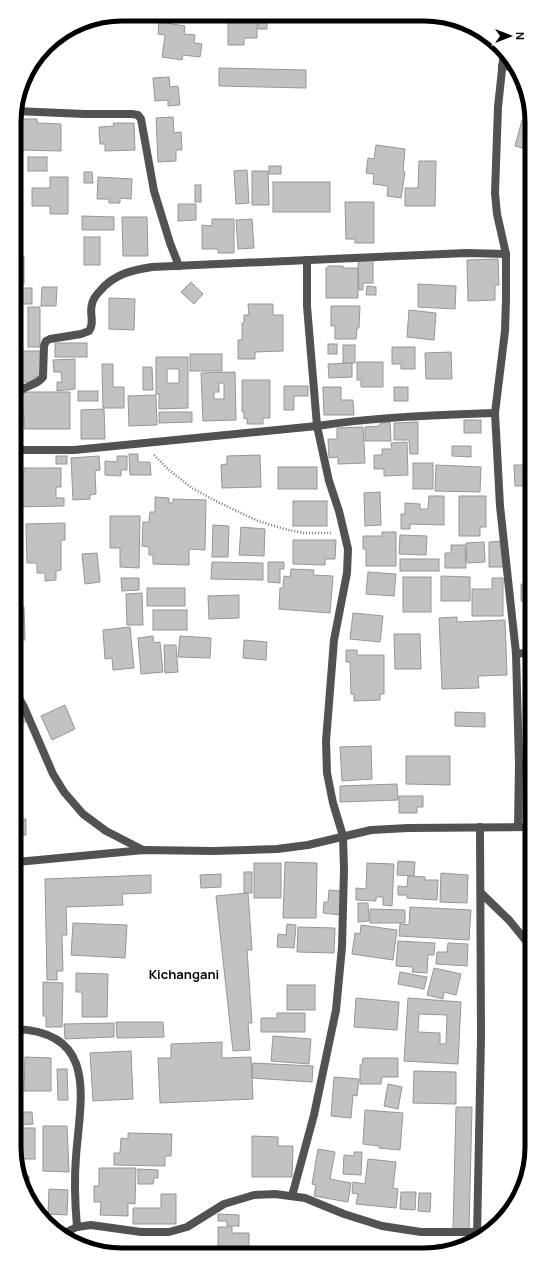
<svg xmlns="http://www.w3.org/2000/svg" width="546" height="1269" font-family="Manrope,sans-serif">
  <rect width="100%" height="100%" fill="#fff"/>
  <g fill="#c2c2c2" stroke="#969696" fill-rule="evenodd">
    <polygon points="162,14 195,14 194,22 162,18"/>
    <polygon points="228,15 257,15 257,38 244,38 244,45 228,45"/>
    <polygon points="259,15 280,15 280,22 267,22 267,29 258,29"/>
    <polygon points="159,22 185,26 184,34 195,35 194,43 202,44 200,57 183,55 182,60 162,57 165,35 158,34"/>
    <polygon points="219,68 306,70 306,88 219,86"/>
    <polygon points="169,77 170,87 178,86 180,105 168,106 168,100 155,101 153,78"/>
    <polygon points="173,117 174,133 181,132 182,150 176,150 176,161 158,162 156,118"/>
    <polygon points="22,119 37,119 37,123 61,124 61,151 22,150"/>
    <polygon points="522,120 528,122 529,150 515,146"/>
    <polygon points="113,123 134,123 135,150 105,151 105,144 100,144 99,127 114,126"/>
    <polygon points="376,145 405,149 403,171 405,172 401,198 387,196 388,186 373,184 374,174 366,173 368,158 374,159"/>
    <rect x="28" y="157" width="19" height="14"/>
    <polygon points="419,161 436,161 435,206 405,206 405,188 418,188"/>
    <polygon points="14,162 17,162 16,177 14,177"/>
    <rect x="269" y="166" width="12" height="8"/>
    <polygon points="247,170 249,203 236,204 234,171"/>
    <polygon points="252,171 268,171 269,205 252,205"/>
    <polygon points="84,172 92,172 93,183 84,183"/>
    <polygon points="50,177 68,177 68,214 50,214 50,206 32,206 32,188 50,188"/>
    <polygon points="98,177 132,179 131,199 120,198 120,203 109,203 109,199 97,199"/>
    <polygon points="18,181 19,206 15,206 14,182"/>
    <rect x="273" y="182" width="57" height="30"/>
    <rect x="195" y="185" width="6" height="17"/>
    <polygon points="345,202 374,202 374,243 355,243 355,239 346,239"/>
    <polygon points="178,204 196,204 196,220 178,221"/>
    <polygon points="82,216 114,217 114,230 82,230"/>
    <polygon points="122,217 147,217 148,256 123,256"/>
    <polygon points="212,219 234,219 234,253 218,253 218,249 202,249 202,225 212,226"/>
    <polygon points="252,219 254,248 238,249 236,220"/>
    <rect x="84" y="237" width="16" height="28"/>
    <rect x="15" y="257" width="9" height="27"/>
    <polygon points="498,259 499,285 495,285 495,300 468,301 467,260"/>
    <polygon points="373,260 373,283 363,283 363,290 359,290 358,261"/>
    <polygon points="328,266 343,266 343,268 358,268 358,298 326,298 326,268 328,268"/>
    <polygon points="191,282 203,294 194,304 181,292"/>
    <polygon points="418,284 456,286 455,309 418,307"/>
    <polygon points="367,286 376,287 376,295 366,295"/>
    <polygon points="42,287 57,287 56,306 41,306"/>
    <rect x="15" y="288" width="17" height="16"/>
    <polygon points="109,298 135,299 134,330 109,329"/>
    <polygon points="248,304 273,304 273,315 283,315 283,351 255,352 255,359 238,359 238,340 242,340 242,323 244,323 244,315 249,315"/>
    <polygon points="331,306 360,306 359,328 357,328 356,339 335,339 335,326 331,326"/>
    <rect x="28" y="307" width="12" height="40"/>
    <polygon points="409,310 436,313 434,340 407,337"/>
    <rect x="55" y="343" width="32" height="14"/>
    <rect x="328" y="344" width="9" height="10"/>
    <rect x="343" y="345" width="12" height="18"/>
    <polygon points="392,347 415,347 415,369 401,369 401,364 392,364"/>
    <polygon points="22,351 41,351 41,377 34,377 34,382 22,382"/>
    <polygon points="451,352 452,379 426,379 425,353"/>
    <rect x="190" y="354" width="32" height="17"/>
    <rect x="15" y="355" width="3" height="19"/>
    <path d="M156,357H188V408L159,409V394H156ZM167,369H179V383H167Z"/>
    <polygon points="75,359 75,389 57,391 57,382 62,382 61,372 54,372 53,360"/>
    <polygon points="357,362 383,362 383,387 361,387 361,380 357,380"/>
    <polygon points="352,363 352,377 329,378 328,364"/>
    <polygon points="102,364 113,364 113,387 124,387 124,408 103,408"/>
    <polygon points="143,367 152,367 153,390 143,390"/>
    <path d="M235,372L236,420L203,421L201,373ZM219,383H224V399H214V392H219Z"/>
    <polygon points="242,380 270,380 270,418 263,418 263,424 247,424 247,418 244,419 244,412 242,412"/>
    <polygon points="284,386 308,386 308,396 294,396 294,410 284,410"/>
    <polygon points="323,387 341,387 341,400 353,400 354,415 324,415"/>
    <rect x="394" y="387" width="14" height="14"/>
    <rect x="78" y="391" width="20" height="10"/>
    <polygon points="25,392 70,392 70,429 24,429 24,415 20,415 20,394 24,394"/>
    <polygon points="156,395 157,425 129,426 128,396"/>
    <polygon points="104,409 105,439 81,439 81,410"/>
    <polygon points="159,412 192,412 192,422 159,423"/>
    <rect x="464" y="420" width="17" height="13"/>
    <polygon points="390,422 391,441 365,441 365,427 380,426 380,423"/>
    <polygon points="418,422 418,454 410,454 409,440 394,440 394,423"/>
    <polygon points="363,427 365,463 338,464 338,457 329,458 328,439 337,439 337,428"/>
    <polygon points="407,442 408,475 384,476 384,469 374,469 374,455 382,455 382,449 392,449 391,443"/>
    <polygon points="452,446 471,446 471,457 452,456"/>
    <polygon points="129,454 138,454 138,462 150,462 151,475 130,475"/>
    <polygon points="260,455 261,487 222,488 221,465 227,464 227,456"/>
    <rect x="56" y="456" width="11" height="8"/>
    <polygon points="99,456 100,470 95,471 96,494 90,495 90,499 73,500 71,458"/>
    <polygon points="117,456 127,456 127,470 121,470 121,476 105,475 105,461 117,462"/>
    <rect x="413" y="463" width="20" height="26"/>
    <polygon points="436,465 481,467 480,492 435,491"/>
    <polygon points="514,465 530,465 530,486 515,486"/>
    <rect x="278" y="467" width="39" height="22"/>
    <polygon points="24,468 61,468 61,487 56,487 56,498 64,498 64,506 15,507 15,485 18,485 18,473 24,473"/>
    <polygon points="380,492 381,525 365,526 364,493"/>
    <polygon points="429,496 444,496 444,525 410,524 410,529 401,529 401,514 405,514 405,503 420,504 420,509 428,509"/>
    <polygon points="459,496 486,496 486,527 480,527 480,536 459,536"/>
    <polygon points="155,497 169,498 169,503 173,503 173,499 206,500 205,550 189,549 189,565 153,564 153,555 149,555 149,547 142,546 143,522 149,522 150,512 155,512"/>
    <rect x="293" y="501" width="34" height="25"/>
    <polygon points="110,516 140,516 139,568 120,567 120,548 110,548"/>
    <polygon points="65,523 65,540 61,540 61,570 56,571 56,580 45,581 45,573 37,573 37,563 27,563 26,524"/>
    <polygon points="213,525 229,526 228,557 212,557"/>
    <polygon points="241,527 265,529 264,556 239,555"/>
    <polygon points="382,532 396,532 396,566 366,566 366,549 363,549 363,536 382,536"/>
    <polygon points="400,535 427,536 426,555 399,554"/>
    <polygon points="293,540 336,540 335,559 325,559 325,565 293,564"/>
    <polygon points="503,541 503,567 489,567 489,542"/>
    <polygon points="484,542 485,562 467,563 466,543"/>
    <polygon points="451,545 465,545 466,568 445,568 445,553 451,553"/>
    <polygon points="97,553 100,582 85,584 82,554"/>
    <rect x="400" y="559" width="39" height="12"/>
    <polygon points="212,562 263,563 263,580 211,579"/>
    <polygon points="268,562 284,562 284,569 280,569 280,583 268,582"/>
    <polygon points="528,565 530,565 530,614 525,614 525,601 521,601 521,584 528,584"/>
    <polygon points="291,569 314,570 313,575 333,576 330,613 279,609 280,588 283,588 284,576 290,577"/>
    <polygon points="368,572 396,574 394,596 366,594"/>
    <polygon points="441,576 470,577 470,601 441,601"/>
    <rect x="403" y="577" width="28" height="35"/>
    <polygon points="121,578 139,578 139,590 122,591"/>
    <polygon points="492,578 503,578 503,616 472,616 472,589 492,589"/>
    <rect x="147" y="588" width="38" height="18"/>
    <polygon points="142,593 143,625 127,625 126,594"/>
    <polygon points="239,595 239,618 209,619 208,596"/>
    <polygon points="24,607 25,640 16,640 16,608"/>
    <rect x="153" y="610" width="34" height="20"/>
    <polygon points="353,613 383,616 380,642 350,639"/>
    <polygon points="457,617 457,622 505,620 507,675 478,676 479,688 442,689 439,618"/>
    <polygon points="130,627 134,668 113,670 112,658 105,659 103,630"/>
    <polygon points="394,634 420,634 421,669 395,669"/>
    <polygon points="153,636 154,643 160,642 163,672 141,674 138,638"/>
    <polygon points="180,636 211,638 210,658 178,657"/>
    <polygon points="244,640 267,642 266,660 243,658"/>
    <polygon points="164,645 176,645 178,672 165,673"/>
    <polygon points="346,650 357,650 357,655 384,655 384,694 380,694 380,700 354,701 354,694 351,694 350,662 346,662"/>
    <polygon points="16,700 27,721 16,726"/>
    <polygon points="65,705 75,729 52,740 41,716"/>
    <polygon points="455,712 485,713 485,727 455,726"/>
    <polygon points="371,746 372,779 342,781 340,747"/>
    <polygon points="406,756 450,756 450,785 406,784"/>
    <polygon points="397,784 398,800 340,802 340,786"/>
    <polygon points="399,796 423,796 423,807 417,807 417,813 399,813"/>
    <polygon points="16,819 26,819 26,835 17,835"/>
    <polygon points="398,861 415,862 414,876 397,875"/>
    <polygon points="285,862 317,863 316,918 283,918"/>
    <rect x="254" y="863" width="27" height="35"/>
    <polygon points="367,863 394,864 392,906 383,905 383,897 376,897 376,901 356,900 356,888 366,889"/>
    <rect x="244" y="872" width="8" height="21"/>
    <polygon points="441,873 468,875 467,903 440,902"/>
    <polygon points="221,874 221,887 201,888 200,875"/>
    <polygon points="151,875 151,893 122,894 123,905 66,907 67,935 62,935 63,971 57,971 57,980 47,980 45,879"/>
    <polygon points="408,876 425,877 425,880 438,880 437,900 407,898 407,895 398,895 398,886 407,887"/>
    <polygon points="329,890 341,891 340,915 323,913 324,902 328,902"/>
    <polygon points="17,891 19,891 22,947 17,947"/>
    <polygon points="248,893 252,950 247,950 252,1023 248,1023 250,1050 233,1051 216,896"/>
    <polygon points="358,903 368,903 369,921 358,922"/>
    <polygon points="410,907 471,910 469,940 399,936 400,924 409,925"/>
    <polygon points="370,909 405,910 405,923 370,923"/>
    <polygon points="73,923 127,925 125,958 71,955"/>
    <polygon points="287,924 296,925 294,948 277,947 278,934 286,935"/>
    <polygon points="361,925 397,930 393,960 352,954 355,933 360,934"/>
    <polygon points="298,927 335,928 334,953 297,952"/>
    <polygon points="398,941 435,943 434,955 428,955 427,973 412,972 413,967 396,966"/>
    <polygon points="448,943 468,944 467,966 436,964 437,952 447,952"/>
    <polygon points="434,968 461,974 456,995 444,992 443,999 427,995"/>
    <polygon points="400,972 427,977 424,989 398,984"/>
    <polygon points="76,973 108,974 107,1017 82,1017 82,992 76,992"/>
    <polygon points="43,982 63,983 62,1027 46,1027 46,1016 43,1016"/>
    <rect x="287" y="985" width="28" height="25"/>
    <polygon points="356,998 399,1002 397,1030 354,1027"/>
    <path d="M408,998L461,1002L458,1064L404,1061ZM419,1014L447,1015L446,1044H440V1033L418,1032Z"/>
    <polygon points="277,1013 305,1013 305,1032 261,1032 261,1018 277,1018"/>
    <polygon points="116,1022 163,1022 164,1037 117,1038"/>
    <polygon points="114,1023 114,1037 65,1039 64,1024"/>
    <polygon points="273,1036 311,1039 309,1064 271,1061"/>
    <polygon points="222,1042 222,1058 251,1057 253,1099 160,1103 158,1058 171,1058 171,1044"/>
    <polygon points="131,1051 133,1099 93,1101 90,1053"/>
    <polygon points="25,1057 51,1058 51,1091 24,1091"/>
    <polygon points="363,1058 398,1058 398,1077 382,1077 381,1084 360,1084 360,1065 362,1065"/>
    <polygon points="253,1063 313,1066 312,1082 252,1078"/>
    <polygon points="57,1069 67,1069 68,1100 58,1100"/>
    <polygon points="414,1071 456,1072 456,1104 413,1103"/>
    <polygon points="334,1077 359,1079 357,1096 353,1095 351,1118 331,1116"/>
    <polygon points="388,1084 402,1087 398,1109 384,1106"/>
    <polygon points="456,1107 472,1107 469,1230 453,1229"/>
    <polygon points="365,1110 403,1113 400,1150 379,1148 379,1146 363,1144"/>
    <polygon points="17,1112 32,1112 33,1124 17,1125"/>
    <polygon points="43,1126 67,1126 69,1172 43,1171"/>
    <rect x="19" y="1128" width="16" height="31"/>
    <polygon points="128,1133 172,1134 171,1156 165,1156 165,1166 114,1165 114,1153 120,1153 121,1138 128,1139"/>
    <polygon points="252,1136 278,1137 278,1146 293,1146 292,1177 252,1177"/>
    <polygon points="318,1149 335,1152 330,1179 351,1183 348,1202 314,1196 316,1185 312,1184"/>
    <polygon points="354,1152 362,1152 361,1175 343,1174 344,1155 354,1156"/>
    <polygon points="368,1159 396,1162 393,1188 398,1189 396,1208 356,1204 358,1194 352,1193 353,1182 365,1184"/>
    <polygon points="18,1163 21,1163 21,1176 29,1176 29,1189 26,1189 18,1175"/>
    <polygon points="99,1168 136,1168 135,1204 128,1203 128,1216 100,1215 101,1202 94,1202 94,1186 99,1186"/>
    <polygon points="138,1169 158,1170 158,1178 154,1178 153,1184 138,1184"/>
    <polygon points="49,1189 68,1190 67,1215 48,1214"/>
    <polygon points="401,1192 416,1192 415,1210 400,1209"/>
    <polygon points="419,1193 431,1193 430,1212 418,1211"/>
    <polygon points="161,1194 176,1194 176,1224 133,1224 133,1208 161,1208"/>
    <polygon points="218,1214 239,1215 239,1226 227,1226 227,1221 218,1221"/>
    <polygon points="218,1227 232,1227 232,1233 249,1233 249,1252 218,1252"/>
    <polygon points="437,1244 459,1247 452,1251 436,1251"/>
    <polygon points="285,1247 296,1252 282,1252"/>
  </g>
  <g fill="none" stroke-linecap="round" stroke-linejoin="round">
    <polyline stroke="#747474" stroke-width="2.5" stroke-dasharray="1 2" stroke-linecap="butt" points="154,455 169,470 192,488 216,501 258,521 288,530 304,533 331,533"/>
    <polyline stroke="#525252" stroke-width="8" points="481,893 509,920 531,947"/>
    <g stroke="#525252" stroke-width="8">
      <polyline points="504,51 498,107 495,193 497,214 506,254 506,300 505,331 495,413 500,506 516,653 519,764 518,827"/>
      <polyline points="502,66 513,67"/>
      <polyline points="15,111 85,114 132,114 138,115 141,119 154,191 170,243 179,266"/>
      <path d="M15,450H74L317,426C376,417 435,415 495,413"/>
      <path d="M16,450V418L17,394C24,385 37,386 43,377L44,346L46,341L50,339L81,334L89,331C95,323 89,313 92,304C93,299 97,294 100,291C114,274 132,270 152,267L466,253L506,254"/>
      <polyline points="516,653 530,654"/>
      <polyline points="16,693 24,707 53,774 64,792 83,814 106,831 143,850"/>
      <polyline points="17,862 144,850 213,851 277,849 308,845 371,830 408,828 531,827"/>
      <path d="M17,1029C99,1033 80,1100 76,1157C74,1181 75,1204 77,1227"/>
      <polyline points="292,1196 314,1115 336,1010 342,947 344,870 343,836 333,803 327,773 326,741 334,640 347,573 348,549 339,511 329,481 317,426 307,306 307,260"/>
      <polyline points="62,1234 77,1227 91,1225 141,1232 169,1232 187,1227 224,1204 254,1195 275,1194 305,1198 344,1214 382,1226 421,1232 484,1232"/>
      <polyline points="477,1236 481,1038 480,827"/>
    </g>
  </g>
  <g text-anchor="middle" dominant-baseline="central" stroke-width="4" stroke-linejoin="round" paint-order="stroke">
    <g font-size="13" font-weight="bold" fill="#000" stroke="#fff">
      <text x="184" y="974">Kichangani</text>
    </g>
  </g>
  <path d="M0 0H546V1269H0ZM122 21H424A101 101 0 0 1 525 122V1147A101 101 0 0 1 424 1248H122A101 101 0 0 1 21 1147V122A101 101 0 0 1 122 21Z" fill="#fff" fill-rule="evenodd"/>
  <path fill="none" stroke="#000" stroke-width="5" d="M122 21H424A101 101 0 0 1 525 122V1147A101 101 0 0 1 424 1248H122A101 101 0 0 1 21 1147V122A101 101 0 0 1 122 21Z"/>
  <g transform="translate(510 36) rotate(90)" stroke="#ffffff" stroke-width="3" paint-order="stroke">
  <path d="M0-3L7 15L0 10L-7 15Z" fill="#000000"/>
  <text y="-6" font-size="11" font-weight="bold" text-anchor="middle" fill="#000000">N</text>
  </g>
</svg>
